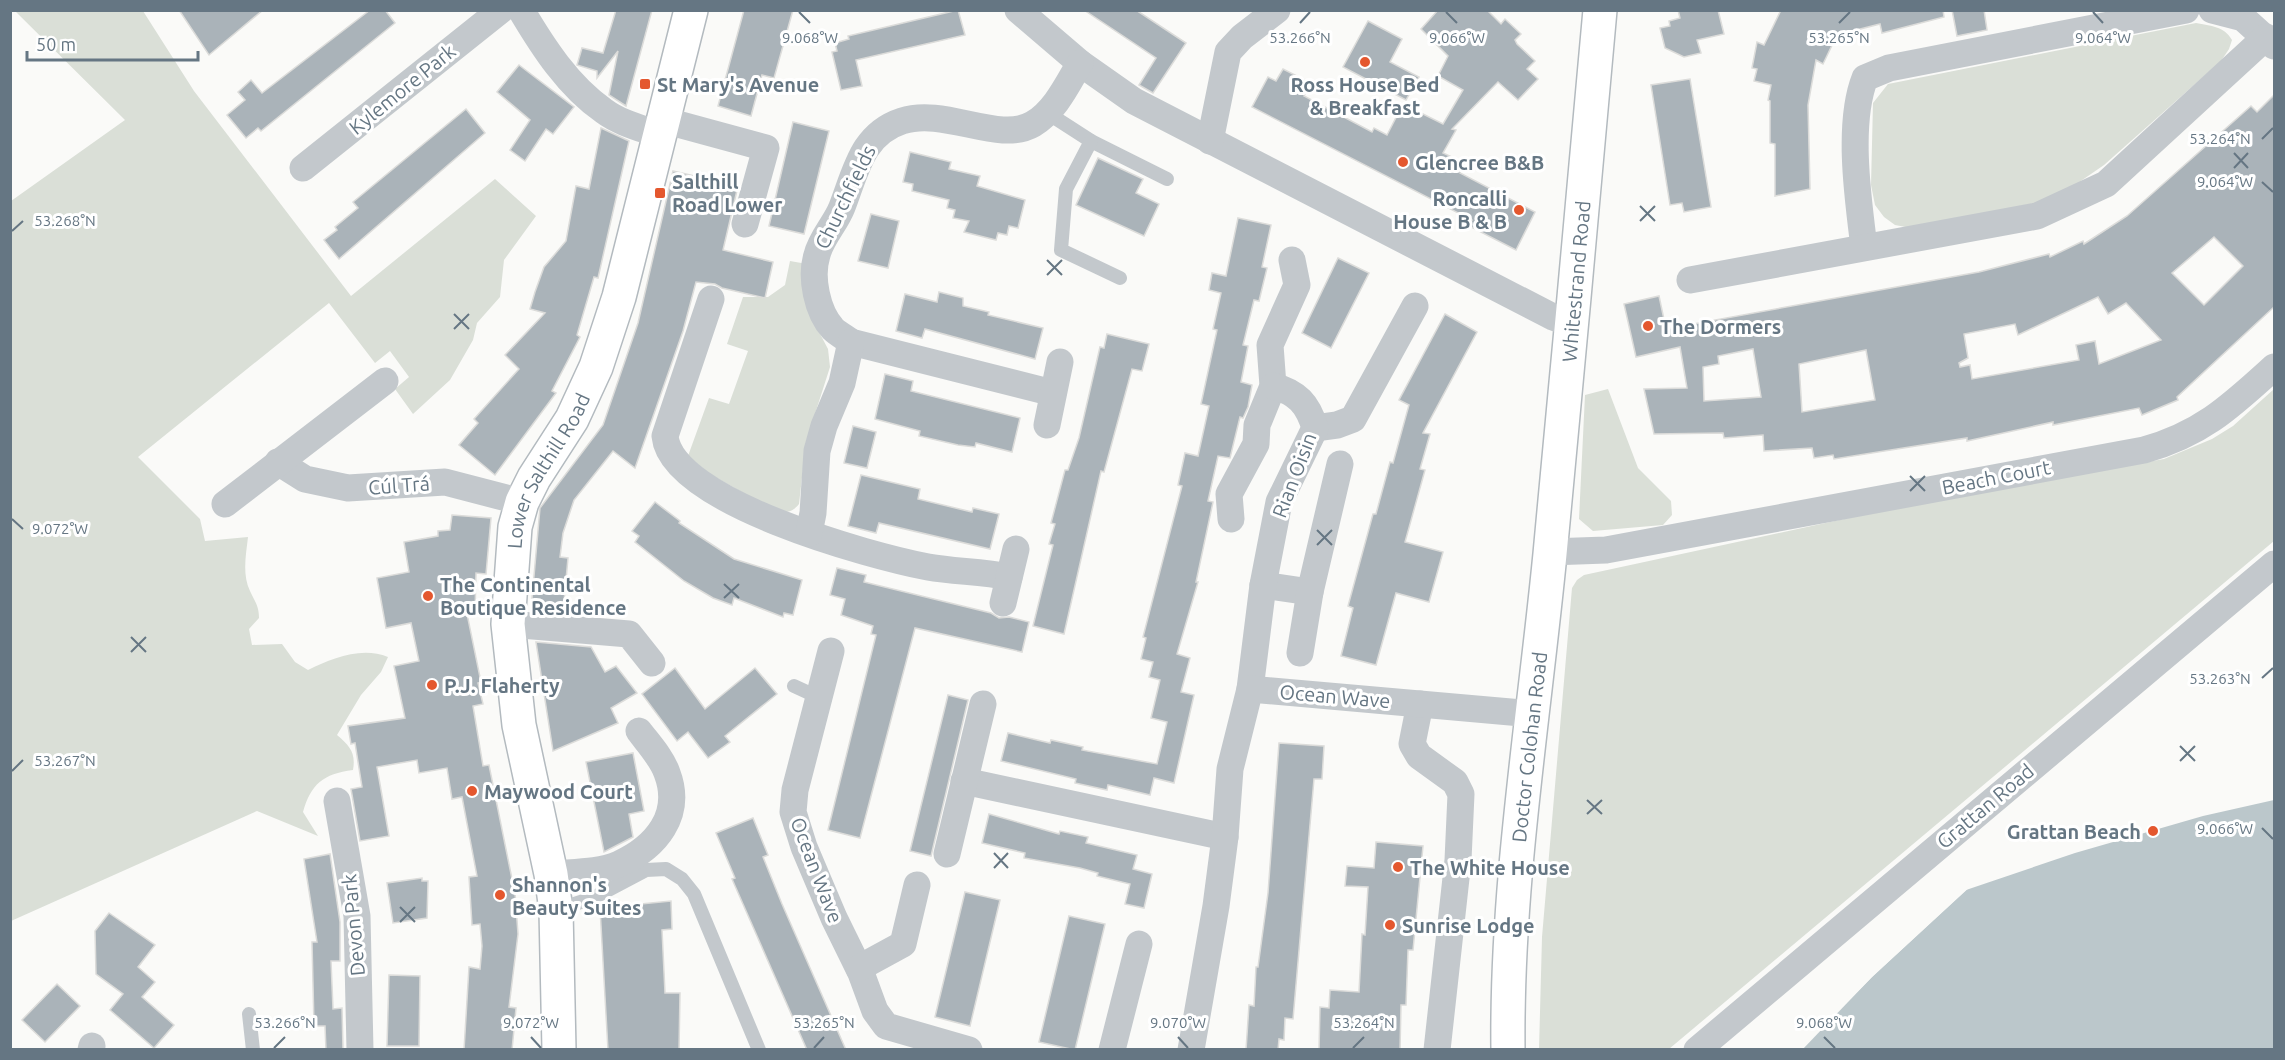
<svg xmlns="http://www.w3.org/2000/svg" width="2285" height="1060" font-family="Ubuntu,sans-serif">
  <rect width="100%" height="100%" fill="#fafaf8"/>
  <g fill="#dadfd7">
    <path d="M15,11H143L194,91L351,296L495,179L536,216L504,260L500,297L477,323L473,340L450,380L413,414L395,389L409,377L390,351L375,363L329,303L138,457L200,519L205,541L248,537C246,555 242,574 250,591C255,602 259,606 259,618L249,629L252,645L282,644L295,662L308,670C332,658 362,646 388,657L381,672L361,695L337,735C350,746 356,753 353,770C323,774 311,784 303,812L318,836L257,811L11,921V201L125,120Z"/>
    <path d="M2196,23C2211,26 2224,26 2232,40L2229,49L2221,61L2104,165L2075,185L2035,203L1911,228L1895,225L1884,217L1875,205L1871,185L1873,103L1888,84Z"/>
    <path d="M790,261L807,264L818,330L828,349L830,367L806,442L799,504C792,513 785,513 775,511L710,474L688,456L709,398L729,404L748,351L727,344L743,297H768L785,285Z"/>
    <polygon points="1608,389 1638,468 1671,501 1672,515 1663,525 1593,531 1579,519 1585,395"/>
    <polygon points="2274,389 2274,541 1669,1049 1539,1050 1542,937 1572,588 1577,580 1584,575 1932,500 2164,459 2212,439 2233,426"/>
  </g>
  <polygon fill="#bbc7cb" points="2274,800 2274,1049 1802,1050 1872,977 1966,890 2075,853 2203,816"/>
  <polygon fill="#fafaf8" points="1972,885 1872,977 1801,1049 1798,1050 1870,975 1964,888"/>
  <g fill="#aab3b9" stroke="#dcdcda" stroke-width="1.5" fill-rule="evenodd">
    <polygon points="179,10 263,10 209,55"/>
    <polygon points="370,10 385,10 395,23 261,131 258,128 246,138 227,115 245,100 238,92 251,80 262,93"/>
    <polygon points="616,10 652,10 626,106 609,95 618,51 597,78 597,71 577,65 582,48 603,53"/>
    <polygon points="744,10 793,10 774,78 762,75 751,116 718,106"/>
    <polygon points="958,10 965,35 856,60 862,86 841,90 832,52 837,51 835,43 849,39 848,36"/>
    <polygon points="1084,10 1136,10 1186,43 1153,93 1139,85 1156,58"/>
    <polygon points="1438,10 1487,10 1501,24 1505,19 1521,34 1515,40 1517,44 1535,61 1527,69 1538,79 1518,100 1498,82 1452,129 1456,130 1443,153 1465,163 1460,173 1535,212 1516,250 1469,226 1472,220 1252,107 1268,77 1276,81 1283,69 1311,83 1304,96 1372,132 1374,128 1387,135 1403,104 1443,124 1463,90 1438,76 1448,56 1421,29"/>
    <polygon points="1678,10 1718,10 1724,34 1697,40 1701,53 1684,57 1665,48 1660,28 1670,26 1669,21 1680,18"/>
    <polygon points="1781,10 1943,10 1944,17 1882,33 1880,24 1837,35 1823,64 1816,60 1808,105 1810,189 1775,196 1775,144 1770,143 1770,101 1768,100 1771,85 1754,81 1757,69 1752,68 1757,42 1764,45"/>
    <polygon points="1952,10 1984,10 1987,30 1957,36"/>
    <polygon points="1368,21 1402,39 1390,62 1419,77 1406,100 1343,67"/>
    <polygon points="519,65 574,107 553,134 546,129 525,161 510,150 530,120 497,92"/>
    <polygon points="1690,79 1711,207 1684,212 1682,203 1670,205 1651,85"/>
    <path d="M2274,95V307L2177,397L2178,400L2142,415L2139,408L2053,425V422L1967,441V438L1834,459L1833,455L1814,458L1812,448L1764,451L1763,435L1724,438L1723,433L1654,434L1644,389L1687,388L1680,347L1636,357L1624,304L1659,296L1666,329L1979,272L2049,254L2050,257L2083,241L2084,244L2127,216L2251,106L2257,112ZM2214,237L2243,266L2204,305L2172,273ZM2098,297L2108,314L2126,303L2161,340L2099,364L2095,341L2076,345L2079,360L1972,379L1970,365L1960,367L1959,363L1968,358L1964,334L2015,324L2018,335ZM1753,349L1761,397L1704,401L1703,367L1719,364L1718,356ZM1866,350L1875,400L1802,412L1799,364Z"/>
    <polygon points="466,109 485,133 339,259 324,240 337,230 335,227 358,208 353,202"/>
    <polygon points="793,122 829,131 804,234 769,226"/>
    <polygon points="601,128 629,141 598,278 594,277 577,335 580,337 552,391 556,393 495,475 459,445 478,423 474,419 519,369 505,355 545,313 530,309 535,292 544,267 566,241 576,186 589,189"/>
    <polygon points="910,152 951,162 949,169 980,176 977,186 1025,200 1018,228 1009,226 1007,235 998,233 996,240 964,232 969,221 953,218 955,210 947,208 949,200 912,191 913,184 903,182"/>
    <polygon points="1098,158 1143,179 1136,193 1159,204 1144,236 1076,205"/>
    <polygon points="673,171 738,186 723,250 773,262 765,298 722,288 715,284 696,282 683,331 635,468 613,451 574,500 563,533 560,557 568,558 563,613 531,610 540,508 603,425 638,323"/>
    <polygon points="871,214 899,221 888,268 858,261"/>
    <polygon points="1238,218 1271,225 1262,267 1267,268 1259,301 1254,300 1243,345 1248,346 1241,382 1252,385 1248,407 1243,418 1240,417 1230,458 1218,456 1208,501 1213,502 1196,582 1198,582 1177,654 1190,658 1181,692 1194,695 1174,783 1154,778 1150,795 1108,785 1107,790 1075,783 1076,779 1001,761 1008,733 1050,743 1051,740 1083,747 1082,750 1157,764 1167,722 1151,718 1160,680 1149,677 1153,662 1141,659 1146,638 1143,637 1182,486 1178,485 1185,453 1198,456 1209,406 1201,404 1217,330 1213,329 1221,293 1209,290 1212,273 1226,276"/>
    <polygon points="1338,258 1369,273 1331,348 1302,333"/>
    <polygon points="939,292 963,298 963,306 989,312 988,315 1043,328 1035,359 925,329 922,338 896,331 905,294 937,302"/>
    <polygon points="1445,314 1477,332 1423,433 1430,434 1420,469 1425,470 1405,542 1443,552 1429,602 1396,593 1376,665 1341,656 1353,608 1348,606 1373,514 1376,514 1390,462 1393,463 1409,405 1399,400"/>
    <polygon points="1107,334 1149,344 1142,371 1132,369 1104,472 1101,471 1064,634 1033,626 1053,545 1049,544 1055,524 1051,523 1065,470 1068,470 1079,438 1100,347 1104,348"/>
    <polygon points="885,374 913,381 911,391 1020,418 1012,452 976,443 975,447 958,445 919,436 920,431 875,419"/>
    <polygon points="853,426 876,432 867,468 844,463"/>
    <polygon points="861,475 920,489 918,499 972,512 973,508 999,514 990,549 879,523 876,533 848,526"/>
    <polygon points="655,502 680,521 679,523 734,559 802,580 793,615 784,613 783,617 734,598 732,605 713,598 684,581 635,542 639,536 632,531"/>
    <polygon points="452,515 491,518 486,574 476,573 475,613 467,614 481,682 478,683 483,704 473,706 483,766 489,765 512,879 514,879 518,934 509,1007 516,1008 512,1050 464,1050 469,967 480,969 482,946 480,924 472,925 469,877 477,876 462,797 452,799 447,768 419,773 417,760 377,767 389,836 360,841 351,789 362,787 355,743 351,744 348,726 405,718 394,666 419,661 411,623 386,628 377,578 409,572 404,542 438,536 438,531 450,530"/>
    <polygon points="837,568 866,575 864,582 991,613 999,618 1009,617 1029,622 1022,652 915,628 860,838 828,830 876,635 871,634 873,626 841,615 845,599 830,595"/>
    <polygon points="536,642 591,647 605,672 616,666 637,693 611,708 618,723 553,751"/>
    <polygon points="675,668 705,709 755,668 777,694 725,736 730,742 708,758 688,732 677,741 642,694"/>
    <polygon points="948,695 968,700 931,856 910,851"/>
    <polygon points="1279,743 1324,746 1322,779 1314,779 1293,1019 1285,1018 1284,1040 1279,1039 1278,1050 1246,1050 1249,1005 1254,1006 1256,967 1258,967 1268,893"/>
    <polygon points="633,753 644,811 629,814 633,837 604,852 586,762"/>
    <polygon points="989,814 1059,834 1060,831 1088,837 1086,843 1137,855 1133,869 1152,874 1144,908 1125,904 1130,884 1097,876 1098,873 1080,868 1024,858 1025,853 982,843"/>
    <polygon points="753,818 768,855 763,857 782,904 846,1050 807,1050 732,879 735,878 716,833"/>
    <polygon points="1376,842 1423,846 1413,950 1408,950 1406,1005 1401,1005 1400,1050 1319,1050 1320,1007 1329,1008 1330,990 1359,992 1362,934 1365,935 1368,887 1345,886 1347,866 1374,868"/>
    <polygon points="330,854 340,922 340,961 331,961 333,1009 342,1008 343,1050 326,1050 325,1026 314,1026 312,942 317,942 304,859"/>
    <polygon points="422,878 422,881 428,881 427,918 393,923 387,883"/>
    <polygon points="965,892 1000,900 970,1026 935,1017"/>
    <polygon points="671,901 672,929 662,930 665,993 680,993 679,1050 608,1050 600,908"/>
    <polygon points="109,913 155,945 138,967 155,982 142,997 174,1025 154,1048 110,1010 123,994 96,974 95,931"/>
    <polygon points="1069,916 1105,924 1075,1050 1039,1042"/>
    <polygon points="389,975 420,976 419,1046 387,1046"/>
    <polygon points="57,984 80,1006 45,1042 22,1020"/>
  </g>
  <g fill="none" stroke-linecap="round" stroke-linejoin="round">
    <g stroke="#b3babf" stroke-width="36">
      <g id="secondary">
        <path id="s1" d="M559,1050L556,910L551,874L519,725L508,624L515,527L522,502L534,478L572,419L596,367L619,297L691,10"/>
        <path id="s2" d="M1508,1050C1506,884 1534,718 1550,554C1568,373 1583,191 1600,10"/>
      </g>
    </g>
    <g stroke="#c3c8cc" stroke-width="14">
      <polyline points="1046,112 1091,141 1167,179"/>
      <polyline points="1091,141 1066,189 1061,250 1120,278"/>
      <polyline points="794,686 820,698"/>
      <polyline points="556,910 593,898 646,870 666,869 682,879 694,894 759,1050"/>
      <polyline points="249,1014 253,1050"/>
    </g>
    <g stroke="#c3c8cc" stroke-width="27">
      <path d="M521,10C543,47 568,86 604,111C620,123 641,128 660,135"/>
      <polyline points="1018,10 1080,63 1134,101 1553,317 1570,323"/>
      <polyline points="2212,10 2243,18 2274,46"/>
      <polyline points="663,120 766,148 745,224"/>
      <polyline points="1210,141 1228,52 1242,37 1277,10"/>
      <polyline points="303,168 501,10"/>
      <path d="M1864,247C1858,199 1847,123 1865,78L1889,68L2186,10"/>
      <polyline points="1690,280 2037,216 2106,184 2266,37"/>
      <path d="M711,299L665,436C671,502 871,556 928,567C955,572 982,571 1009,577"/>
      <path d="M1053,393L851,342C846,338 838,334 833,329C817,312 810,277 817,255C821,238 836,223 842,207C856,171 862,134 902,121C945,107 999,144 1033,124C1055,111 1067,85 1080,63"/>
      <polyline points="1047,425 1060,362"/>
      <polyline points="1315,428 1337,425 1353,419 1415,306"/>
      <polyline points="278,462 305,479 348,488 445,482 522,502"/>
      <polyline points="225,504 385,381"/>
      <polyline points="1231,519 1229,494 1256,444 1257,425 1273,386 1270,345 1297,285 1292,260"/>
      <polyline points="809,533 813,513 817,451 824,426 842,383 851,342"/>
      <path d="M1550,552L1606,550L2144,450C2202,434 2231,406 2274,367"/>
      <polyline points="1263,585 1310,592"/>
      <polyline points="1003,603 1016,549"/>
      <polyline points="508,624 629,634 652,663"/>
      <polyline points="831,651 795,790 793,812 804,847 834,918 861,973 875,1011 886,1026 969,1050"/>
      <polyline points="1300,653 1310,592 1340,464"/>
      <path d="M1250,689L1263,585L1279,502L1315,428C1308,404 1297,392 1273,386"/>
      <polyline points="1420,704 1412,744 1419,756 1455,782 1461,794 1458,860 1437,1050"/>
      <polyline points="964,781 1225,837"/>
      <polyline points="337,801 357,916 360,1050"/>
      <polyline points="947,854 983,704"/>
      <path d="M551,874C573,872 599,873 619,864C656,847 683,815 667,773C662,758 648,743 639,731"/>
      <polyline points="859,968 903,944 917,885"/>
      <polyline points="91,1050 92,1046"/>
      <polyline points="1112,1050 1139,944"/>
      <polyline points="1191,1050 1216,906 1225,837 1230,769 1250,689 1533,714"/>
      <polyline points="1697,1050 2274,564"/>
    </g>
    <use href="#secondary" stroke="#fff" stroke-width="33"/>
  </g>
  <path fill="none" stroke="#657683" stroke-width="2" d="M799,12L810,23M1446,12L1457,23M2093,12L2103,23M1300,23L1310,12M1839,23L1850,12M2262,139L2273,128M2234,153L2248,168M2234,168L2248,153M2262,182L2273,192M1640,206L1655,221M1640,221L1655,206M12,231L23,221M1047,260L1062,275M1047,275L1062,260M454,314L469,329M454,329L469,314M1910,476L1925,491M1910,491L1925,476M12,519L23,529M1317,530L1332,545M1317,545L1332,530M724,584L739,598M724,598L739,584M131,637L146,652M131,652L146,637M2262,678L2273,668M2180,746L2195,761M2180,761L2195,746M12,771L23,760M1587,800L1602,814M1587,814L1602,800M2262,828L2273,839M994,853L1008,868M994,868L1008,853M400,907L415,922M400,922L415,907M531,1037L541,1048M1178,1037L1188,1048M1824,1037L1835,1048M274,1048L285,1037M814,1048L824,1037M1353,1048L1364,1037"/>
  <g fill="#e4572e" stroke="#fff" stroke-width="2">
    <circle cx="1365" cy="62" r="6"/>
    <rect x="639" y="78" width="12" height="12" rx="3"/>
    <circle cx="1403" cy="162" r="6"/>
    <rect x="654" y="187" width="12" height="12" rx="3"/>
    <circle cx="1519" cy="210" r="6"/>
    <circle cx="1648" cy="326" r="6"/>
    <circle cx="428" cy="596" r="6"/>
    <circle cx="432" cy="685" r="6"/>
    <circle cx="472" cy="791" r="6"/>
    <circle cx="2153" cy="831" r="6"/>
    <circle cx="1398" cy="867" r="6"/>
    <circle cx="500" cy="895" r="6"/>
    <circle cx="1390" cy="925" r="6"/>
  </g>
  <g text-anchor="middle" dominant-baseline="central" stroke-width="6" stroke-linejoin="round" paint-order="stroke">
    <g font-size="20" font-weight="bold" fill="#657683" stroke="#fff" text-anchor="start">
      <text x="657" y="84">St Mary's Avenue</text>
      <text x="1365" y="84" text-anchor="middle">Ross House Bed<tspan x="1365" dy="23">&amp; Breakfast</tspan></text>
      <text x="1415" y="162">Glencree B&amp;B</text>
      <text x="672" y="181">Salthill<tspan x="672" dy="23">Road Lower</tspan></text>
      <text x="1507" y="198" text-anchor="end">Roncalli<tspan x="1507" dy="23">House B &amp; B</tspan></text>
      <text x="1660" y="326">The Dormers</text>
      <text x="440" y="584">The Continental<tspan x="440" dy="23">Boutique Residence</tspan></text>
      <text x="444" y="685">P.J. Flaherty</text>
      <text x="484" y="791">Maywood Court</text>
      <text x="2141" y="831" text-anchor="end">Grattan Beach</text>
      <text x="1410" y="867">The White House</text>
      <text x="512" y="884">Shannon's<tspan x="512" dy="23">Beauty Suites</tspan></text>
      <text x="1402" y="925">Sunrise Lodge</text>
    </g>
    <g font-size="20" fill="#657683" stroke="#fff">
      <text transform="translate(402 89) rotate(-39)">Kylemore Park</text>
      <text transform="translate(845 197) rotate(-64)">Churchfields</text>
      <text stroke="none"><textPath href="#s2" startOffset="772">Whitestrand Road</textPath></text>
      <text stroke="none"><textPath href="#s1" startOffset="592">Lower Salthill Road</textPath></text>
      <text transform="translate(1294 475) rotate(-69)">Rian Oisin</text>
      <text transform="translate(1996 477) rotate(-11)">Beach Court</text>
      <text transform="translate(399 485) rotate(-4)">Cúl Trá</text>
      <text transform="translate(1335 696) rotate(5)">Ocean Wave</text>
      <text stroke="none"><textPath href="#s2" startOffset="304">Doctor Colohan Road</textPath></text>
      <text transform="translate(1985 806) rotate(-40)">Grattan Road</text>
      <text transform="translate(817 870) rotate(69)">Ocean Wave</text>
      <text transform="translate(353 925) rotate(-95)">Devon Park</text>
    </g>
  </g>
  <g font-size="15" text-anchor="middle" fill="#657683" stroke="#fff" stroke-width="6" stroke-linejoin="round" paint-order="stroke">
    <text x="810" y="43">9.068°W</text>
    <text x="1457" y="43">9.066°W</text>
    <text x="1839" y="43">53.265°N</text>
    <text x="2103" y="43">9.064°W</text>
    <text x="1300" y="43">53.266°N</text>
    <text x="2220" y="144">53.264°N</text>
    <text x="2225" y="187">9.064°W</text>
    <text x="65" y="226">53.268°N</text>
    <text x="60" y="534">9.072°W</text>
    <text x="2220" y="684">53.263°N</text>
    <text x="65" y="766">53.267°N</text>
    <text x="2225" y="834">9.066°W</text>
    <text x="285" y="1028">53.266°N</text>
    <text x="824" y="1028">53.265°N</text>
    <text x="531" y="1028">9.072°W</text>
    <text x="1178" y="1028">9.070°W</text>
    <text x="1364" y="1028">53.264°N</text>
    <text x="1824" y="1028">9.068°W</text>
  </g>
  <rect width="2285" height="1060" fill="none" stroke="#657683" stroke-width="24"/>
  <path d="M27 51v9h171v-9" fill="none" stroke="#657683" stroke-width="3"/>
  <text x="36" y="51" font-size="18" fill="#657683" stroke="#ffffff" stroke-width="4.5" paint-order="stroke">50 m</text>
</svg>
